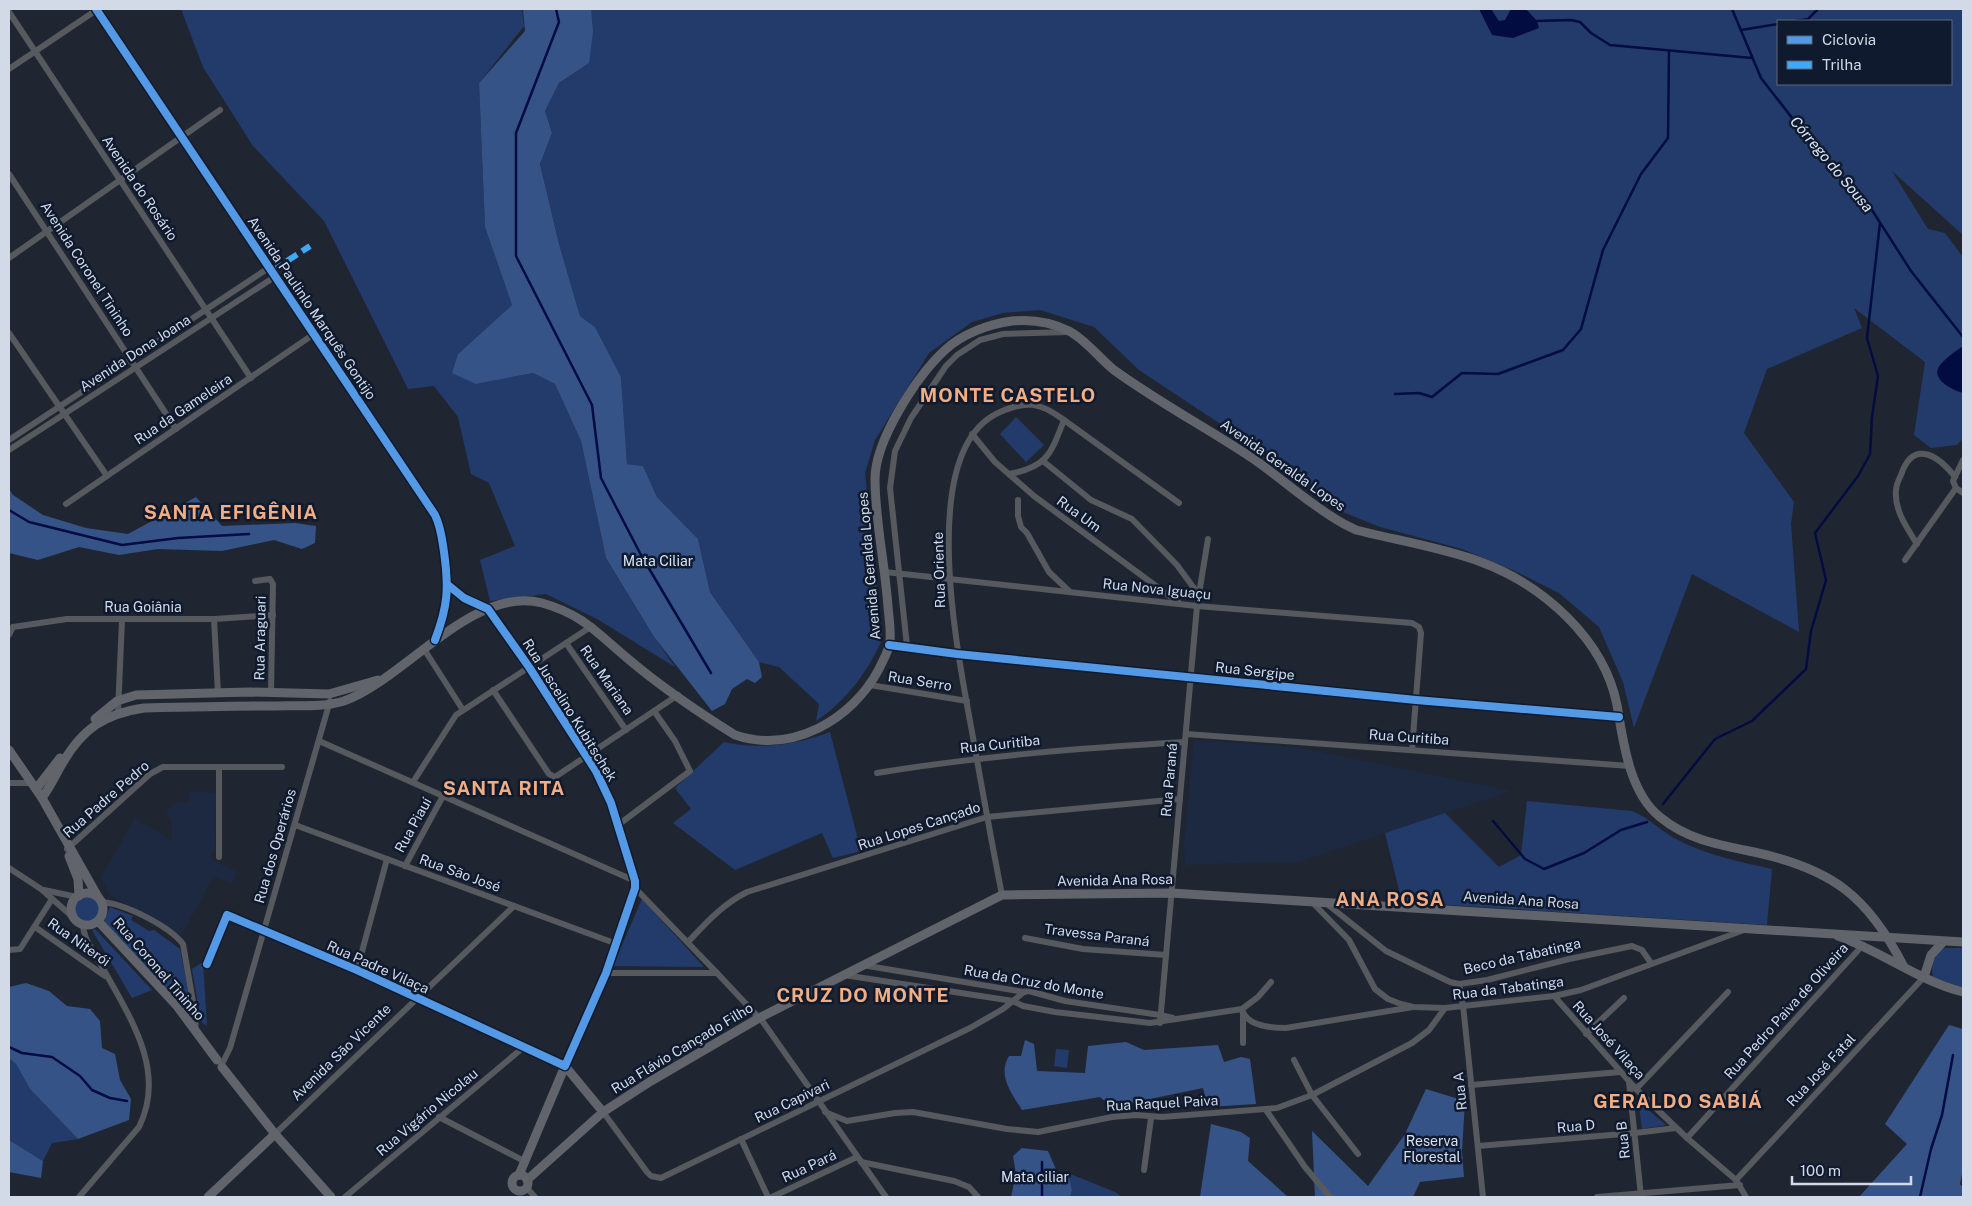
<svg xmlns="http://www.w3.org/2000/svg" width="1972" height="1206" font-family="'Public Sans',sans-serif">
  <rect width="100%" height="100%" fill="#202631"/>
  <g fill="#1c2941">
    <polygon points="1194,740 1297,747 1511,791 1295,863 1269,862 1185,865 1184,843"/>
    <polygon points="189,791 216,793 215,850 209,858 237,872 232,884 214,876 181,936 110,895 101,877 135,818 172,841 172,822 166,812 174,803 188,802"/>
  </g>
  <g fill="#223b6b" fill-rule="evenodd">
    <polygon points="181,9 522,9 524,26 479,83 485,227 512,305 458,354 476,384 533,373 555,384 581,441 606,558 652,634 675,667 597,619 546,594 490,601 480,560 515,546 489,483 471,474 458,417 434,386 408,389 324,221 253,146 203,67"/>
    <path d="M591,9H1963V235L1892,171L1928,229L1945,233L1963,257V438L1957,445L1931,448L1914,435L1925,362L1854,308L1862,328L1767,369L1744,433L1794,502L1791,524L1799,632L1692,574L1634,728L1623,682L1599,627L1559,593L1515,571L1462,549L1380,527L1333,508L1302,478L1139,370L1094,327L1040,310L1003,313L972,322L929,353L875,440L865,473L882,640C866,674 847,700 816,721L819,704L779,667L759,662L710,592L698,539L657,497L643,466L627,464L621,377L595,327L580,316L559,244L540,164L552,133L545,111L559,83L589,63ZM1778,21H1951V84H1778Z"/>
    <polygon points="1016,417 1044,445 1026,462 1000,434"/>
    <path d="M830,732L861,851L833,858L822,833L735,870L673,823L691,809L675,788L724,742C758,750 797,745 830,732Z"/>
    <path d="M1527,801L1632,811C1650,818 1661,832 1678,840C1706,855 1741,862 1772,869L1767,925L1402,902L1385,833L1445,813L1499,867L1521,855Z"/>
    <circle cx="87" cy="909" r="14"/>
    <polygon points="642,899 704,967 613,966"/>
    <polygon points="110,907 133,916 131,920 149,931 154,930 180,949 194,1017 104,922"/>
    <polygon points="95,929 152,990 132,998 92,930"/>
    <path d="M1941,948H1963V988L1933,977C1930,966 1935,956 1941,948Z"/>
    <polygon points="203,962 207,1026 201,1022 192,969"/>
    <polygon points="1056,1049 1069,1050 1067,1068 1054,1066"/>
    <polygon points="9,1058 16,1064 30,1089 78,1139 52,1143 43,1161 9,1140"/>
    <polygon points="1638,1101 1666,1125 1642,1129"/>
    <polygon points="1068,1173 1115,1192 1122,1197 1070,1197 1072,1190"/>
  </g>
  <g fill="#365388">
    <polygon points="523,9 591,9 593,32 589,63 559,83 545,111 552,133 540,164 559,244 580,316 595,327 621,377 627,464 643,466 657,497 698,539 710,592 759,662 762,677 755,683 747,679 732,689 725,704 712,711 654,637 606,558 581,441 555,384 533,373 476,384 452,373 458,354 512,305 485,227 479,83 525,31"/>
    <polygon points="9,489 13,495 43,515 86,528 128,534 196,497 222,526 295,523 316,526 315,543 302,549 274,540 222,551 158,549 119,555 79,547 38,560 9,553"/>
    <polygon points="26,983 49,991 67,1006 90,1009 100,1021 102,1048 115,1054 120,1080 131,1099 129,1120 78,1139 30,1089 16,1064 9,1058 9,987"/>
    <polygon points="1949,1025 1963,1029 1963,1169 1960,1184 1963,1188 1963,1197 1859,1197 1907,1144 1885,1124"/>
    <path d="M1025,1040L1034,1044L1037,1071L1085,1073L1088,1046L1126,1042L1144,1050L1218,1045L1224,1062L1241,1057L1250,1059L1256,1104L1208,1107L1203,1088L1111,1107L1100,1097L1022,1110C1012,1094 997,1075 1009,1056H1021Z"/>
    <polygon points="1426,1089 1465,1101 1462,1151 1464,1177 1420,1182 1413,1197 1308,1197 1315,1197 1312,1131 1368,1186 1405,1134"/>
    <polygon points="1211,1124 1241,1132 1250,1138 1248,1161 1288,1197 1200,1197"/>
    <polygon points="9,1140 43,1161 41,1178 9,1172"/>
    <polygon points="1022,1148 1048,1151 1058,1174 1068,1173 1072,1190 1070,1197 1011,1197 1016,1174 1013,1156"/>
  </g>
  <g fill="#030c40">
    <polygon points="1479,9 1491,9 1499,21 1505,20 1511,9 1526,9 1537,21 1539,28 1513,38 1492,35"/>
    <path d="M1963,346V393C1952,390 1928,378 1941,364C1947,357 1956,351 1963,346Z"/>
  </g>
  <g fill="none" stroke-linecap="round" stroke-linejoin="round">
    <g stroke="#030c40" stroke-width="2.5">
      <polyline points="556,9 559,22 516,133 516,256 592,405 601,478 641,555 711,673"/>
      <polyline points="1732,9 1761,78 1831,168 1863,196 1911,271 1963,337"/>
      <polyline points="1535,21 1571,20 1580,22 1591,33 1610,45 1752,58"/>
      <polyline points="1795,21 1808,19 1818,9"/>
      <polyline points="1741,30 1778,24"/>
      <polyline points="1395,394 1419,393 1432,397 1462,373 1498,374 1563,350 1581,329 1603,250 1641,174 1668,138 1669,51"/>
      <polyline points="9,510 29,522 122,545 178,538 249,534"/>
      <polyline points="1663,804 1715,739 1752,721 1806,669 1811,631 1826,580 1815,533 1858,476 1870,454 1872,417 1878,376 1867,338 1880,223"/>
      <polyline points="1493,821 1525,859 1544,869 1584,853 1621,830 1647,822"/>
      <polyline points="9,1047 22,1053 52,1057 80,1076 92,1090 110,1098 127,1101"/>
      <polyline points="1042,1162 1042,1197"/>
      <polyline points="1920,1197 1931,1149 1942,1115 1953,1055"/>
    </g>
    <g stroke="#56595e" stroke-width="6">
      <path d="M96,9L435,515C441,527 442,539 444,552C449,588 448,606 435,640"/>
      <polyline points="9,12 251,378"/>
      <polyline points="9,69 98,9"/>
      <polyline points="9,174 176,429"/>
      <polyline points="9,258 220,110"/>
      <polyline points="9,333 107,476"/>
      <polyline points="1064,420 1179,503"/>
      <polyline points="972,434 995,462 1034,496 1179,603"/>
      <polyline points="9,440 270,267"/>
      <polyline points="9,450 276,276"/>
      <polyline points="1963,460 1953,481 1956,488 1963,493"/>
      <polyline points="1043,461 1091,500 1132,519 1177,565 1199,595"/>
      <polyline points="1018,500 1018,516 1021,527 1027,533 1049,572 1070,592"/>
      <polyline points="66,504 314,334"/>
      <path d="M1917,544C1907,528 1894,510 1896,490C1896,485 1899,479 1901,475C1913,439 1938,455 1955,477"/>
      <polyline points="1905,560 1956,488"/>
      <polyline points="885,572 1197,606 1412,623 1419,627 1421,633 1412,750"/>
      <polyline points="255,581 270,579 273,584 271,692"/>
      <polyline points="214,619 218,693"/>
      <polyline points="13,627 67,619 214,619 273,615"/>
      <polyline points="9,635 13,627"/>
      <polyline points="566,643 626,730"/>
      <polyline points="889,645 957,654 1416,700 1619,717"/>
      <polyline points="907,646 890,488 895,451 911,418 946,366 957,355 980,340 1003,334 1069,332"/>
      <polyline points="424,649 463,710"/>
      <polyline points="870,685 967,701"/>
      <polyline points="493,690 549,774 555,777 678,695"/>
      <polyline points="118,712 122,620"/>
      <polyline points="1186,734 1630,766"/>
      <polyline points="319,741 635,881"/>
      <path d="M877,773C980,756 1082,748 1185,742"/>
      <polyline points="413,782 456,715 592,626"/>
      <polyline points="9,783 32,783"/>
      <polyline points="295,825 617,944"/>
      <polyline points="618,825 690,771 675,741 654,711"/>
      <polyline points="67,849 150,774 163,767 282,767"/>
      <polyline points="219,857 219,767"/>
      <polyline points="405,866 443,796"/>
      <polyline points="9,868 41,889 75,919"/>
      <polyline points="44,890 77,897"/>
      <path d="M1002,895C992,844 983,794 974,743C961,669 913,453 998,413C1026,400 1040,402 1064,420C1051,453 1048,467 1009,474"/>
      <path d="M101,902C124,903 169,926 183,944L196,1019L195,1030"/>
      <polyline points="1312,902 1349,940 1375,989 1388,999 1401,1004 1413,1007 1445,1008 1554,996 1581,990 1744,930"/>
      <polyline points="1327,904 1386,951 1450,982 1459,984 1487,980 1569,959 1632,946 1642,950 1651,963"/>
      <polyline points="35,927 105,976"/>
      <polyline points="1025,938 1083,949 1166,955"/>
      <path d="M689,941C707,922 723,904 747,892L987,817L1180,799"/>
      <polyline points="9,950 20,949 52,899"/>
      <polyline points="207,964 227,915 357,970 565,1066 606,973 635,888 635,881 611,803 596,771 529,667 488,609 464,598 448,585"/>
      <polyline points="862,965 1024,992 1029,991 1065,1001 1160,1015 1173,1018"/>
      <polyline points="357,970 387,859"/>
      <polyline points="606,973 717,973 635,888"/>
      <polyline points="717,973 763,1022 886,1197"/>
      <path d="M844,975L1013,1001L1023,1006L1055,1012L1150,1023L1242,1009C1246,1026 1272,1028 1286,1028L1413,1007"/>
      <polyline points="1459,984 1463,1005 1483,1197"/>
      <polyline points="1554,996 1636,1089 1687,1138 1736,1180 1746,1197"/>
      <polyline points="1242,1009 1258,997 1271,982"/>
      <polyline points="1243,1013 1243,1043"/>
      <polyline points="1160,1023 1197,606 1208,539"/>
      <polyline points="1586,1034 1624,998"/>
      <polyline points="1294,1060 1312,1095 1358,1154"/>
      <polyline points="223,1062 230,1048 330,701"/>
      <polyline points="1629,1082 1641,1196"/>
      <polyline points="1471,1085 1620,1072"/>
      <polyline points="1636,1089 1728,992"/>
      <polyline points="1266,1110 1305,1167 1330,1197"/>
      <polyline points="603,1112 647,1172 651,1176 661,1178 970,1028 1003,1009 1024,992"/>
      <polyline points="825,1112 847,1121 895,1113 913,1112 1007,1129 1038,1132 1112,1117 1136,1115 1162,1117 1277,1108 1312,1095 1412,1043 1429,1030 1445,1008"/>
      <polyline points="439,1117 524,1161"/>
      <polyline points="275,1134 514,906"/>
      <polyline points="1687,1138 1863,945"/>
      <polyline points="741,1139 768,1197"/>
      <polyline points="1478,1146 1635,1133 1676,1128"/>
      <polyline points="861,1162 954,1181 969,1187 978,1197"/>
      <polyline points="1144,1170 1151,1118"/>
      <polyline points="1736,1180 1924,977"/>
      <polyline points="526,1187 535,1197"/>
      <path d="M79,1197L139,1127C168,1069 127,1013 100,963C94,952 83,938 83,924"/>
      <polyline points="345,1197 525,1046"/>
      <polyline points="772,1197 857,1157"/>
      <polyline points="1597,1197 1740,1185"/>
    </g>
    <g stroke="#61656b" stroke-width="9">
      <polyline points="95,719 117,701 136,695 250,692 329,694 378,680"/>
      <polyline points="9,750 42,798 98,897"/>
      <polyline points="36,789 60,758"/>
      <path d="M42,798C50,787 55,776 62,764C82,729 104,714 144,708C187,707 230,706 273,706C296,705 322,708 344,701C405,679 473,585 542,603C582,614 597,633 627,658C660,686 698,712 735,735C792,754 852,720 879,669C883,660 889,651 890,641C891,630 889,618 888,607C885,565 875,519 875,479C875,440 917,376 945,350C962,334 989,324 1012,321C1032,319 1051,322 1069,331C1086,340 1099,358 1114,370C1158,402 1207,428 1252,458C1283,479 1311,506 1344,524L1356,530C1395,540 1444,548 1481,562C1543,585 1604,639 1617,705C1623,741 1629,792 1660,817C1688,840 1719,845 1754,852C1832,869 1868,896 1904,967"/>
      <polyline points="69,856 78,879 79,896"/>
      <circle cx="87" cy="909" r="16"/>
      <polyline points="98,921 177,1006 217,1060"/>
      <path d="M1838,936C1881,951 1919,981 1963,992"/>
      <polyline points="1924,977 1931,955 1943,942"/>
      <polyline points="565,1066 603,1112"/>
      <polyline points="222,1067 275,1134 331,1197"/>
      <circle cx="520" cy="1183" r="8"/>
      <polyline points="519,1175 565,1066"/>
      <polyline points="527,1180 603,1112 651,1081 759,1018 1002,895 1171,893 1963,942"/>
      <polyline points="208,1197 275,1134"/>
    </g>
    <polyline stroke="#3fa9f5" stroke-width="6" stroke-dasharray="12 6" stroke-linecap="butt" points="272,271 310,246"/>
    <g stroke="#0f1a2e" stroke-width="11">
      <g id="cycleway">
        <path d="M96,9L435,515C441,527 442,539 444,552C449,588 448,606 435,640"/>
        <polyline points="889,645 957,654 1416,700 1619,717"/>
        <polyline points="207,964 227,915 357,970 565,1066 606,973 635,888 635,881 611,803 596,771 529,667 488,609 464,598 448,585"/>
      </g>
    </g>
    <use href="#cycleway" stroke="#5399e6" stroke-width="8"/>
  </g>
  <g text-anchor="middle" dominant-baseline="central" stroke-width="5" stroke-linejoin="round" paint-order="stroke">
    <g font-size="14" fill="#d2dae8" stroke="#0f1a2e">
      <text transform="translate(140 188) rotate(56)">Avenida do Rosário</text>
      <text transform="translate(87 269) rotate(57)">Avenida Coronel Tininho</text>
      <text transform="translate(312 308) rotate(56)">Avenida Paulinlo Marquês Gontijo</text>
      <text transform="translate(135 353) rotate(-33)">Avenida Dona Joana</text>
      <text transform="translate(183 409) rotate(-34)">Rua da Gameleira</text>
      <text transform="translate(1283 465) rotate(35)">Avenida Geralda Lopes</text>
      <text transform="translate(1079 514) rotate(36)">Rua Um</text>
      <text transform="translate(869 566) rotate(-95)">Avenida Geralda Lopes</text>
      <text transform="translate(939 570) rotate(-92)">Rua Oriente</text>
      <text transform="translate(1157 589) rotate(6)">Rua Nova Iguaçu</text>
      <text x="143" y="607">Rua Goiânia</text>
      <text transform="translate(260 638) rotate(-89)">Rua Araguari</text>
      <text transform="translate(1255 671) rotate(6)">Rua Sergipe</text>
      <text transform="translate(607 680) rotate(55)">Rua Mariana</text>
      <text transform="translate(920 681) rotate(9)">Rua Serro</text>
      <text transform="translate(570 710) rotate(58)">Rua Juscelino Kubitschek</text>
      <text transform="translate(1409 737) rotate(4)">Rua Curitiba</text>
      <text transform="translate(1000 744) rotate(-6)">Rua Curitiba</text>
      <text transform="translate(1169 780) rotate(-85)">Rua Paraná</text>
      <text transform="translate(106 799) rotate(-41)">Rua Padre Pedro</text>
      <text transform="translate(413 825) rotate(-61)">Rua Piauí</text>
      <text transform="translate(919 826) rotate(-18)">Rua Lopes Cançado</text>
      <text transform="translate(275 846) rotate(-74)">Rua dos Operários</text>
      <text transform="translate(460 873) rotate(20)">Rua São José</text>
      <text transform="translate(1115 880) rotate(-1)">Avenida Ana Rosa</text>
      <text transform="translate(1521 900) rotate(4)">Avenida Ana Rosa</text>
      <text transform="translate(1097 935) rotate(7)">Travessa Paraná</text>
      <text transform="translate(79 942) rotate(35)">Rua Niterói</text>
      <text transform="translate(1522 956) rotate(-13)">Beco da Tabatinga</text>
      <text transform="translate(378 967) rotate(24)">Rua Padre Vilaça</text>
      <text transform="translate(159 969) rotate(49)">Rua Coronel Tininho</text>
      <text transform="translate(1034 982) rotate(10)">Rua da Cruz do Monte</text>
      <text transform="translate(1508 988) rotate(-7)">Rua da Tabatinga</text>
      <text transform="translate(1786 1011) rotate(-48)">Rua Pedro Paiva de Oliveira</text>
      <text transform="translate(1609 1040) rotate(48)">Rua José Vilaça</text>
      <text transform="translate(682 1048) rotate(-31)">Rua Flávio Cançado Filho</text>
      <text transform="translate(341 1052) rotate(-44)">Avenida São Vicente</text>
      <text transform="translate(1821 1070) rotate(-47)">Rua José Fatal</text>
      <text transform="translate(1460 1091) rotate(-96)">Rua A</text>
      <text transform="translate(792 1101) rotate(-26)">Rua Capivari</text>
      <text transform="translate(1162 1103) rotate(-3)">Rua Raquel Paiva</text>
      <text transform="translate(427 1112) rotate(-40)">Rua Vigário Nicolau</text>
      <text transform="translate(1576 1126) rotate(-5)">Rua D</text>
      <text transform="translate(1623 1140) rotate(-96)">Rua B</text>
      <text transform="translate(809 1166) rotate(-25)">Rua Pará</text>
    </g>
    <g font-size="14" fill="#d8e2f4" stroke="#0f1a2e">
      <text x="658" y="561">Mata Ciliar</text>
      <text x="1432" y="1141">Reserva<tspan x="1432" dy="16">Florestal</tspan></text>
      <text x="1035" y="1177">Mata ciliar</text>
    </g>
    <g font-size="15" font-style="italic" fill="#dbe5f7" stroke="#0f1a2e">
      <text transform="translate(1832 164) rotate(50)">Córrego do Sousa</text>
    </g>
    <g font-size="19" font-weight="bold" letter-spacing="1" fill="#f3ad82" stroke="#0f1a2e">
      <text x="1008" y="395">MONTE CASTELO</text>
      <text x="231" y="512">SANTA EFIGÊNIA</text>
      <text x="504" y="788">SANTA RITA</text>
      <text x="1390" y="899">ANA ROSA</text>
      <text x="863" y="995">CRUZ DO MONTE</text>
      <text x="1678" y="1101">GERALDO SABIÁ</text>
    </g>
  </g>
  <rect width="1972" height="1206" fill="none" stroke="#d2dae8" stroke-width="20"/>
  <rect x="1777" y="20" width="175" height="65" fill="#0f1a2e" stroke="#5d6778"/>
  <rect x="1787" y="36" width="25" height="8" fill="#5399e6" stroke="#5d6778"/>
  <text x="1822" y="45" font-size="15" fill="#d2dae8">Ciclovia</text>
  <rect x="1787" y="61" width="25" height="8" fill="#3fa9f5" stroke="#5d6778"/>
  <text x="1822" y="70" font-size="15" fill="#d2dae8">Trilha</text>
  <path d="M1792 1176v8h119v-8" fill="none" stroke="#d2dae8" stroke-width="2.5"/>
  <text x="1800" y="1176" font-size="15" fill="#d2dae8" stroke="#0f1a2e" stroke-width="4" paint-order="stroke">100 m</text>
</svg>
